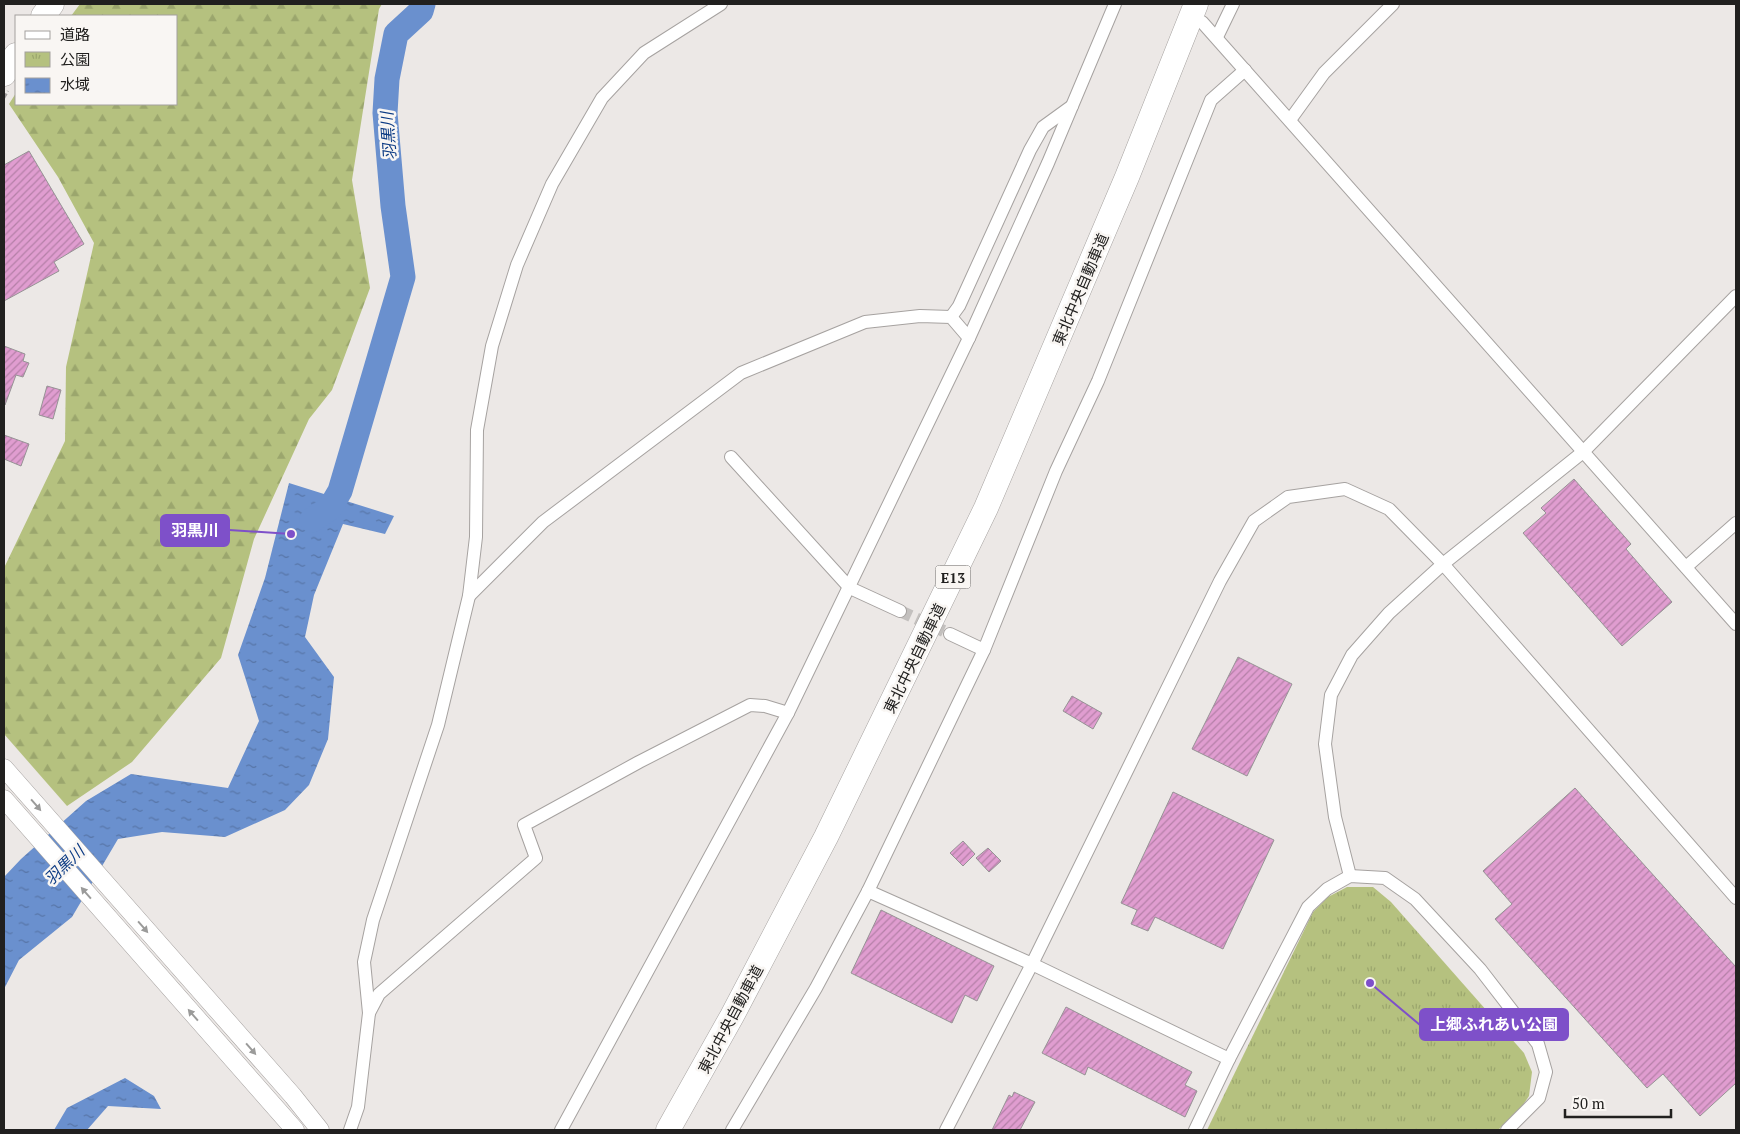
<svg xmlns="http://www.w3.org/2000/svg" width="1740" height="1134" font-family="'PT Serif','Noto Sans JP',serif">
  <defs>
    <pattern id="forest-firs" width="22" height="20" patternUnits="userSpaceOnUse" patternTransform="scale(1.25)"><rect width="22" height="20" fill="#b5c17f"/><path d="M5 1l3.5 6h-7zM16 11l3.5 6h-7z" fill="#9ba66d"/></pattern>
    <pattern id="park-tufts" width="24" height="20" patternUnits="userSpaceOnUse" patternTransform="scale(1.25)"><rect width="24" height="20" fill="#b5c17f"/><path d="M3 7l-1-3M5 7V3M7 7l1-3M15 17l-1-3M17 17v-4M19 17l1-3" fill="none" stroke="#9ba66d"/></pattern>
    <pattern id="water-ripples" width="26" height="14" patternUnits="userSpaceOnUse" patternTransform="scale(1.25)"><rect width="26" height="14" fill="#6a90ce"/><path d="M2 4q2-2 4 0t4 0M15 11q2-2 4 0t4 0" fill="none" stroke="#5775a7"/></pattern>
    <pattern id="building-hatch" width="6" height="6" patternUnits="userSpaceOnUse" patternTransform="scale(1.25)"><rect width="6" height="6" fill="#e09dd0"/><path d="M-1 1l2-2M0 6l6-6M5 7l2-2" fill="none" stroke="#b580a8"/></pattern>
  </defs>
  <rect width="100%" height="100%" fill="#ece8e6"/>
  <polygon fill="url(#forest-firs)" points="80,4 382,4 379,9 352,180 370,288 332,390 309,419 254,539 221,658 132,762 67,806 4,734 4,568 65,441 66,367 94,243 58,177 9,104 16,93 16,104 176,104 176,16 71,16"/>
  <polygon fill="url(#park-tufts)" points="1347,887 1373,887 1391,902 1524,1053 1532,1072 1529,1096 1521,1108 1498,1130 1207,1130 1313,912 1328,897"/>
  <g fill="url(#water-ripples)">
    <polygon points="289,483 394,516 385,534 343,524 314,595 305,637 334,677 328,739 309,785 285,810 225,837 162,832 118,839 72,917 19,960 4,989 4,877 21,859 86,801 131,774 228,788 259,721 238,655 265,578"/>
    <polygon points="125,1078 154,1096 161,1109 108,1106 87,1130 54,1130 67,1108"/>
  </g>
  <g fill="none" stroke-linecap="round" stroke-linejoin="round">
    <polyline stroke="#6a90ce" stroke-width="25" points="312,520 330,508 340,491 403,277 393,206 385,113 387,79 396,34 421,11 423,4"/>
  </g>
  <g fill="url(#building-hatch)" stroke="#969395">
    <polygon points="29,151 84,244 54,262 59,271 4,301 4,165"/>
    <polygon points="4,346 25,354 23,361 29,363 23,377 16,375 5,405"/>
    <polygon points="47,386 61,390 53,419 39,415"/>
    <polygon points="4,435 29,444 21,466 4,459"/>
    <polygon points="1574,479 1631,544 1626,549 1672,602 1622,646 1523,533 1546,513 1541,508"/>
    <polygon points="1238,657 1292,684 1247,776 1192,749"/>
    <polygon points="1072,696 1102,713 1093,729 1063,711"/>
    <polygon points="1575,788 1736,967 1736,1083 1700,1116 1663,1074 1647,1088 1495,919 1512,904 1483,871"/>
    <polygon points="1173,792 1274,840 1223,949 1155,917 1148,931 1131,924 1137,910 1121,903"/>
    <polygon points="963,841 975,854 963,866 950,853"/>
    <polygon points="988,848 1001,861 989,872 976,858"/>
    <polygon points="881,910 994,966 977,1001 965,995 952,1023 851,973"/>
    <polygon points="1066,1007 1192,1072 1185,1085 1197,1091 1185,1117 1088,1067 1085,1075 1042,1053"/>
    <polygon points="1014,1092 1035,1102 1020,1130 992,1130 1009,1095 1012,1097"/>
  </g>
  <g fill="none" stroke-linecap="round" stroke-linejoin="round">
    <polyline stroke="#c3c0be" stroke-width="12" stroke-dasharray="12 6" stroke-linecap="butt" points="900,611 950,634"/>
    <g stroke="#a6a2a0" stroke-width="14">
      <g id="street">
        <polyline points="1202,22 1736,624"/>
        <polyline points="1217,37 1233,4"/>
        <polyline points="1290,120 1324,73 1393,4"/>
        <polyline points="951,317 959,306 1030,150 1043,127 1072,106"/>
        <polyline points="731,457 850,588 900,611"/>
        <polyline points="1686,567 1736,523"/>
        <polyline points="469,596 543,522 741,373 865,322 920,316 951,317 969,338"/>
        <polyline points="950,634 984,650"/>
        <polyline points="1350,876 1335,817 1325,744 1331,695 1352,655 1389,613 1443,564 1583,452 1736,296"/>
        <polyline points="868,891 1032,964 1229,1059"/>
        <polyline points="369,1013 379,994 536,858 524,825 639,762 750,705 765,706 788,713"/>
        <polyline points="350,1130 358,1107 369,1013 364,962 373,920 438,725 469,596 476,537 477,430 492,346 517,265 552,184 602,98 644,53 721,4"/>
        <polyline points="561,1130 788,713 969,338 1048,163 1115,4"/>
        <polyline points="732,1130 816,988 868,891 984,650 1056,471 1098,381 1211,100 1245,70"/>
        <polyline points="946,1130 1032,964 1220,581 1254,521 1288,497 1345,489 1389,509 1443,564 1736,898"/>
        <polyline points="1195,1130 1229,1059 1308,907 1327,889 1350,876 1385,878 1415,899 1480,969 1538,1044 1546,1072 1539,1098 1507,1130"/>
      </g>
    </g>
    <g stroke="#a6a2a0" stroke-width="19">
      <g id="secondary">
        <polyline points="4,768 293,1096 320,1130"/>
        <polyline points="4,799 295,1130"/>
      </g>
    </g>
    <g stroke="#a6a2a0" stroke-width="25">
      <g id="highway">
        <polyline points="43,16 52,4"/>
        <polyline points="4,74 16,55"/>
        <polyline points="668,1130 732,1016 826,837 986,508 1127,177 1196,4"/>
      </g>
    </g>
    <polyline stroke="#9d9a99" stroke-width="2.5" stroke-dasharray="5 2.5" stroke-linecap="butt" points="4,98 8,91"/>
    <use href="#street" stroke="#fff" stroke-width="12"/>
    <use href="#secondary" stroke="#fff" stroke-width="18"/>
    <use href="#highway" stroke="#fff" stroke-width="24"/>
  </g>
  <defs><path id="oneway-solid" d="M-6-.8H1V-3.2L6.5 0L1 3.2V.8H-6Z" transform="scale(1.25)"/></defs>
  <g fill="#9b9b9a">
    <use href="#oneway-solid" transform="translate(36 805) rotate(49)"/>
    <use href="#oneway-solid" transform="translate(86 893) rotate(-131)"/>
    <use href="#oneway-solid" transform="translate(143 927) rotate(49)"/>
    <use href="#oneway-solid" transform="translate(193 1015) rotate(-131)"/>
    <use href="#oneway-solid" transform="translate(251 1049) rotate(49)"/>
  </g>
  <g text-anchor="middle" dominant-baseline="central" stroke-width="5" stroke-linejoin="round" paint-order="stroke">
    <rect fill="#f9f6f3" stroke="#62605f" stroke-width="1" x="935.5" y="565.5" width="35" height="23" rx="4"/>
    <g font-size="14" font-weight="bold" fill="#21201f">
      <text x="953" y="577">E13</text>
    </g>
    <g font-size="15" fill="#21201f" stroke="#f9f6f3">
      <text transform="translate(1080 289) rotate(-67)">東北中央自動車道</text>
      <text transform="translate(914 658) rotate(-64)">東北中央自動車道</text>
      <text transform="translate(730 1019) rotate(-62)">東北中央自動車道</text>
    </g>
    <g font-size="16" font-style="italic" fill="#0c3b84" stroke="#f9f6f3">
      <text transform="translate(388 136) rotate(-94)">羽黒川</text>
      <text transform="translate(64 865) rotate(-44)">羽黒川</text>
    </g>
  </g>
  <path fill="none" stroke="#7e50c9" stroke-width="2" d="M291 534L229 530M1370 983L1420 1025"/>
  <g fill="#7e50c9" stroke="#f9f6f3" stroke-width="2">
    <circle cx="291" cy="534" r="5"/>
    <circle cx="1370" cy="983" r="5"/>
  </g>
  <g fill="#7e50c9" stroke="#7e50c9" stroke-width="2">
    <rect x="161" y="515" width="68" height="31" rx="5"/>
    <rect x="1420" y="1009" width="148" height="31" rx="5"/>
  </g>
  <g font-size="16" text-anchor="middle" font-weight="bold" fill="#fff">
    <text x="195" y="536">羽黒川</text>
    <text x="1494" y="1030">上郷ふれあい公園</text>
  </g>
  <rect width="1740" height="1134" fill="none" stroke="#21201f" stroke-width="10"/>
  <rect x="15" y="15" width="162" height="90" fill="#f9f6f3" stroke="#a3a09e"/>
  <rect x="25" y="31" width="25" height="8" fill="#ffffff" stroke="#a3a09e"/>
  <text x="60" y="40" font-size="15" fill="#21201f">道路</text>
  <rect x="25" y="52" width="25" height="15" fill="url(#park-tufts)" stroke="#a3a09e"/>
  <text x="60" y="65" font-size="15" fill="#21201f">公園</text>
  <rect x="25" y="78" width="25" height="15" fill="url(#water-ripples)" stroke="#a3a09e"/>
  <text x="60" y="90" font-size="15" fill="#21201f">水域</text>
  <path d="M1565 1109v8h106v-8" fill="none" stroke="#21201f" stroke-width="2.5"/>
  <text x="1572" y="1109" font-size="15" fill="#21201f" stroke="#f9f6f3" stroke-width="4" paint-order="stroke">50 m</text>
</svg>
